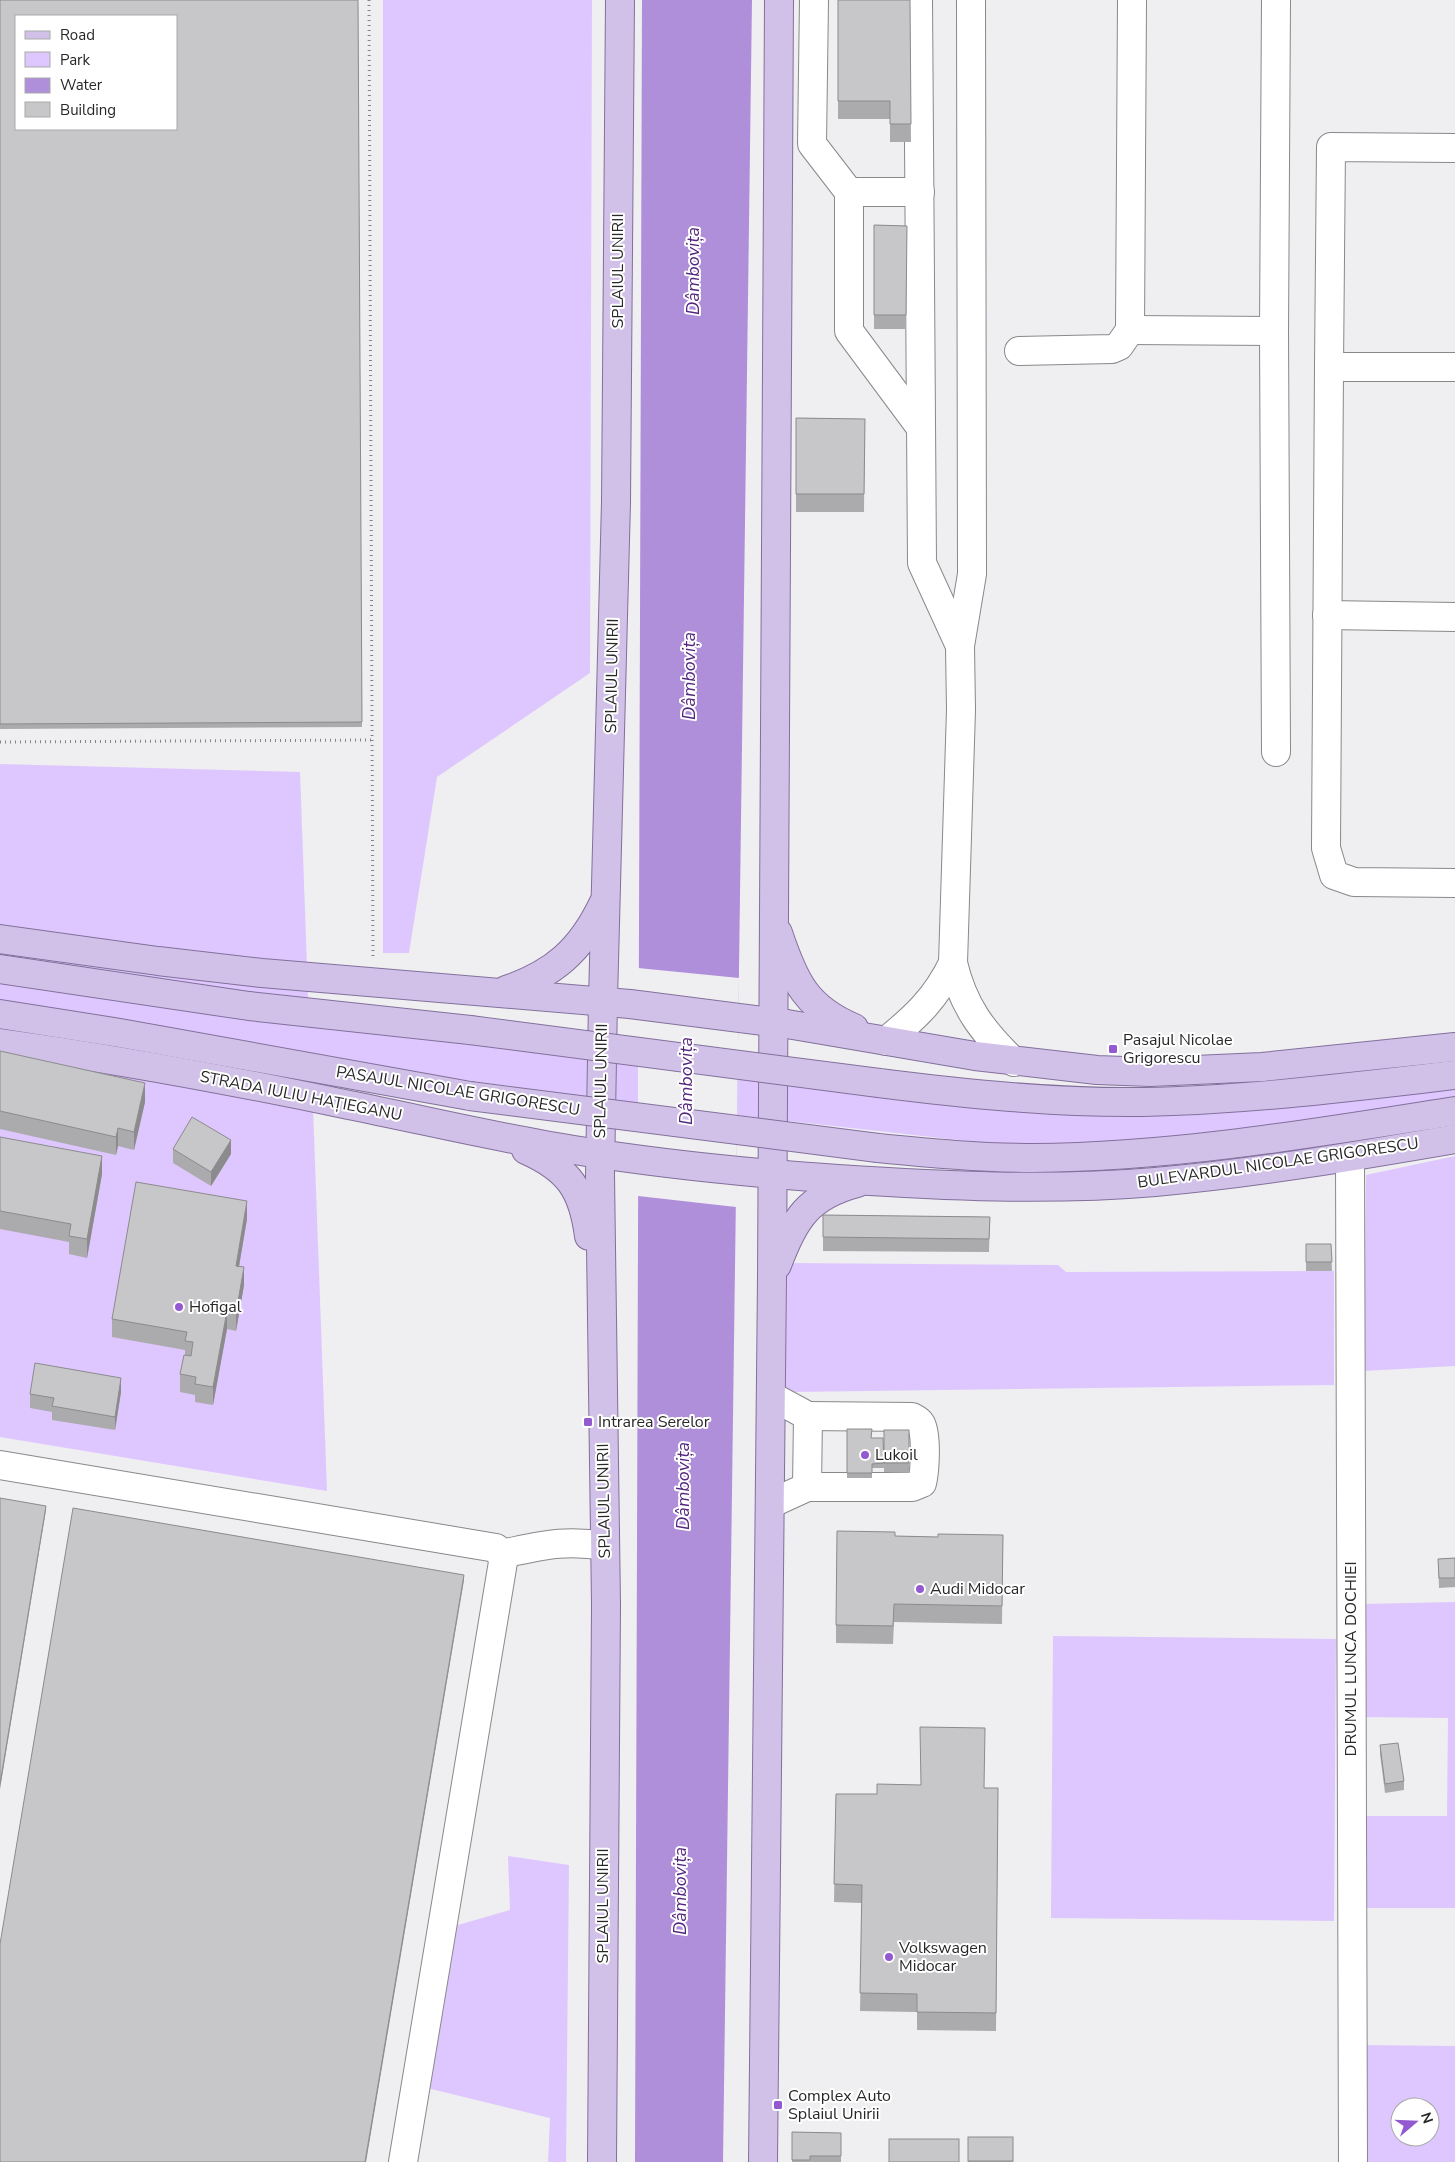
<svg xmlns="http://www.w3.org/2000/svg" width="1455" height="2162" font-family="'Nunito Sans',sans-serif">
  <rect width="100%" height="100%" fill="#efeef1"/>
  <g fill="#dec7fe" fill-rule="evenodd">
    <polygon points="383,0 592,0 590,673 437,777 409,953 383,953"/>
    <polygon points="0,764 300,772 309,1022 985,1102 1455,1083 1455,1100 1187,1139 1055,1145 985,1143 620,1102 437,1076 311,1053 327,1491 0,1437"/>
    <polygon points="1455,1156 1455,1366 1364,1371 1366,1175"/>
    <polygon points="787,1263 1058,1265 1066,1272 1334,1271 1334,1385 791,1392 785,1387"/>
    <polygon points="1455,1602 1455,1908 1358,1908 1360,1816 1447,1816 1448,1718 1361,1717 1361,1604"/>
    <polygon points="1053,1636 1336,1639 1334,1921 1051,1918"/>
    <polygon points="508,1856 569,1865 566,2162 548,2162 550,2118 423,2087 451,1927 510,1910"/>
    <path d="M1360,2045L1455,2046V2162H1361ZM1400,2107H1430V2137H1400Z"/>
  </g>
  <polygon fill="#b08fda" points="642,0 752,0 723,2162 635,2162"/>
  <polygon fill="#efeef1" points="638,968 739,978 736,1207 638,1196"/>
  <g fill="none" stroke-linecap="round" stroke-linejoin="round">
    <g stroke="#89888b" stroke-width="30">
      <g id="minor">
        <polyline points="814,0 812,144 849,192 849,331 921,428"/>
        <path d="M918,0L922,563L960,646L961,710L953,963C963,1006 982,1031 1014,1062"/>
        <polyline points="1455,148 1331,147 1329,367 1455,367"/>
        <polyline points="849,192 920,192"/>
        <polyline points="1130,330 1274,331"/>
        <polyline points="1019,351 1112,349 1119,346 1130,330 1132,0"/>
        <polyline points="1329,367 1326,848 1334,875 1354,882 1455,883"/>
        <polyline points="1327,615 1455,617"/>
        <polyline points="960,646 972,574 971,0"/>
        <polyline points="1276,752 1274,331 1276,0"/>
        <path d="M886,1041C916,1017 936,998 953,963"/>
        <polyline points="1350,1157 1353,2162"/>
        <polyline points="0,1465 496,1548 501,1554 503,1562 403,2162"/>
        <path d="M807,1487H912L922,1483C925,1471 927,1436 921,1424C919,1420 916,1419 912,1417L808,1416"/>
        <polyline points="770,1504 807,1487 808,1416 771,1396"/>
        <path d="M501,1554C541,1546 564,1539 605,1546"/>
      </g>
    </g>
    <g stroke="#82709b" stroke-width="30">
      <g id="major">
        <path d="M778,933C794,981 806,1008 854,1028"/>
        <polyline points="0,939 158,961 262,973 630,1004 787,1024 975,1056 1097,1070 1150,1072 1262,1067 1455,1047"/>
        <polyline points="0,969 249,1006 470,1030"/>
        <path d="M506,990C554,974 581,950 603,904"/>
        <polyline points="0,1014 120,1033 470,1096"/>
        <path d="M0,1043C117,1059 234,1081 349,1105C424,1120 498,1138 574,1150C661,1164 750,1173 838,1179C944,1186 1049,1191 1155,1182C1256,1173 1356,1156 1455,1139"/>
        <path d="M879,1083C966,1094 1055,1103 1143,1102C1247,1100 1351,1087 1455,1075"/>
        <path d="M878,1148C929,1153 981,1158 1033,1158C1175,1157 1315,1133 1455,1111"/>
        <path d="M526,1150C569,1169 583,1190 589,1236"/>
        <path d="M777,1265C794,1219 808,1196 857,1183"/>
        <polyline points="602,2162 606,1605 600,1175 603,1000 616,502 620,0"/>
        <polyline points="763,2162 772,1278 779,0"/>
      </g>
    </g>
    <g stroke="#858486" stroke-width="3" stroke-dasharray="1 4" stroke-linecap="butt">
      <polyline points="369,0 373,959"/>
      <polyline points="0,742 373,740"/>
    </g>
    <use href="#minor" stroke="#fff" stroke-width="28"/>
    <use href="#major" stroke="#d1c1e8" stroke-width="28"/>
    <g stroke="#82709b" stroke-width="30" stroke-linecap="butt">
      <g id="major-bridge">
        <polyline points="470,1030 879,1083"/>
        <polyline points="470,1096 878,1148"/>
      </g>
    </g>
    <use href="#major-bridge" stroke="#d1c1e8" stroke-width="28"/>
  </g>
  <g fill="#abaaad">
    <polygon points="0,0 358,0 362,727 0,729"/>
    <polygon points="838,0 910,0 911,142 890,142 890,119 838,119"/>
    <polygon points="874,225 907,226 906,329 874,329"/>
    <polygon points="796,418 865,419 864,512 796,512"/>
    <polygon points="0,1051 145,1102 134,1150 118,1146 116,1155 0,1129"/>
    <polygon points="0,1137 102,1174 87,1258 69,1254 69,1242 0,1229"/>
    <polygon points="173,1149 231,1154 211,1186 173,1163"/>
    <polygon points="823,1215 990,1217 989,1252 823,1251"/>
    <polygon points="247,1219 239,1266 244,1285 236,1331 227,1329 213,1405 195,1402 195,1395 180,1392 180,1374 185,1355 185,1350 112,1337 112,1319"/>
    <polygon points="1306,1244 1331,1244 1332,1271 1306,1271"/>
    <polygon points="121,1392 115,1430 52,1420 52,1412 30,1408 30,1394"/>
    <polygon points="847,1429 871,1438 883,1438 884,1468 872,1468 872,1478 847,1478"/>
    <polygon points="884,1430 909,1430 909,1473 884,1472"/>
    <polygon points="1003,1535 1002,1624 894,1622 893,1644 836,1643 836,1625 895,1536 938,1537"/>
    <polygon points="1455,1558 1455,1587 1439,1588 1438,1559"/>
    <polygon points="1380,1745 1404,1781 1404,1790 1385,1793 1380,1754"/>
    <polygon points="984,1788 998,1788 996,2031 917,2030 917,2012 860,2011 862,1903 834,1902 836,1794 877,1794"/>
    <polygon points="792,2132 841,2133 841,2162 792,2162"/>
    <rect x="968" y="2137" width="45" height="25"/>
  </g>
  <g fill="#8b8b8d">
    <polygon points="145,1083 145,1102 134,1150 134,1132"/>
    <polygon points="118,1128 118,1146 116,1155 116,1137"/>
    <polygon points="231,1140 231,1154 211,1186 211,1172"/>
    <polygon points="102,1156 102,1174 87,1258 87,1239"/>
    <polygon points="247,1201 247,1219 236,1284 236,1266"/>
    <polygon points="244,1267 244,1285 236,1331 236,1313"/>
    <polygon points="227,1311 227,1329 213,1405 213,1387"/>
    <polygon points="121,1378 121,1392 115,1430 115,1417"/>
    <polygon points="46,1506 46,1510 0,1789 0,1784"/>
    <polygon points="464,1575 464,1580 366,2162 365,2162"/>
  </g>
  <g fill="#c7c6c9" stroke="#8b8b8d" fill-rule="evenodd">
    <path d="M0,0H358L362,722L0,724ZM16,16H176V129H16Z"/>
    <polygon points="838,0 910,0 911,124 890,124 890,101 838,101"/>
    <polygon points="874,225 907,226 906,315 874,315"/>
    <polygon points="796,418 865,419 864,494 796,494"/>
    <polygon points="0,1051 145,1083 134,1132 118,1128 116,1137 0,1111"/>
    <polygon points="192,1117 231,1140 211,1172 173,1149"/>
    <polygon points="0,1137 102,1156 87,1239 69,1236 71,1224 0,1211"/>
    <polygon points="136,1182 247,1201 236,1266 244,1267 236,1313 227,1311 213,1387 195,1384 196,1377 180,1374 184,1355 191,1356 193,1342 185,1341 187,1332 112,1319"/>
    <polygon points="823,1215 990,1217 989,1239 823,1237"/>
    <polygon points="1306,1244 1331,1244 1332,1262 1306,1262"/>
    <polygon points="35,1363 121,1378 115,1417 52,1406 54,1398 30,1394"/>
    <polygon points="847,1429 872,1429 871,1438 883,1438 884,1463 872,1464 872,1473 847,1473"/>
    <rect x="884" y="1430" width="25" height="33"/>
    <polygon points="0,1498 46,1506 0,1784"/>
    <polygon points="73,1508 464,1575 365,2162 0,2162 0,1944"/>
    <polygon points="837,1531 895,1532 895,1536 938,1537 938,1534 1003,1535 1002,1606 894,1604 893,1626 836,1625"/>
    <polygon points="1455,1558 1455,1578 1439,1578 1438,1559"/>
    <polygon points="920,1727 985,1728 984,1788 998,1788 996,2013 917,2012 917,1994 860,1993 862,1885 834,1884 836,1794 877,1794 877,1784 921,1785"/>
    <polygon points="1398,1743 1404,1781 1385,1784 1380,1745"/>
    <polygon points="792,2132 841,2133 841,2156 810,2156 810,2160 792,2160"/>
    <rect x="968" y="2137" width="45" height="24"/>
    <rect x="889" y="2139" width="70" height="23"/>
  </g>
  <g fill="#9359d0" stroke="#fff" stroke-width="2">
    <rect x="1108" y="1044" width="10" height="10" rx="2.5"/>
    <circle cx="179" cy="1307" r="5"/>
    <rect x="583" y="1417" width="10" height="10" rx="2.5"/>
    <circle cx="865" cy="1455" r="5"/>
    <circle cx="920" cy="1589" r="5"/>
    <circle cx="889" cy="1957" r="5"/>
    <rect x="773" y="2100" width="10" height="10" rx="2.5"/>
  </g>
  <g text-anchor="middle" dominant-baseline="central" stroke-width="4" stroke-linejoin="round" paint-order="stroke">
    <g font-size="16" fill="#282829" stroke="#fff">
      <text transform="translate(618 271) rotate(-90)">SPLAIUL UNIRII</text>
      <text transform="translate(612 676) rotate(-89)">SPLAIUL UNIRII</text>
      <text transform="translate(601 1081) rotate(-89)">SPLAIUL UNIRII</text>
      <text transform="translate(458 1091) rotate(9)">PASAJUL NICOLAE GRIGORESCU</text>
      <text transform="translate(301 1096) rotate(11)">STRADA IULIU HAȚIEGANU</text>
      <text transform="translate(1278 1163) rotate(-8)">BULEVARDUL NICOLAE GRIGORESCU</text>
      <text transform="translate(604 1501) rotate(-91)">SPLAIUL UNIRII</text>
      <text transform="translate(1351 1659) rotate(-90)">DRUMUL LUNCA DOCHIEI</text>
      <text transform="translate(603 1906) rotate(-90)">SPLAIUL UNIRII</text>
    </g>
    <g font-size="16" fill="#282829" stroke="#fff" text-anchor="start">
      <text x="1123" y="1040">Pasajul Nicolae<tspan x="1123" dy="18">Grigorescu</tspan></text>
      <text x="189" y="1307">Hofigal</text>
      <text x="598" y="1422">Intrarea Serelor</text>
      <text x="875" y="1455">Lukoil</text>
      <text x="930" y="1589">Audi Midocar</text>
      <text x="899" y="1948">Volkswagen<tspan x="899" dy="18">Midocar</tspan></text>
      <text x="788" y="2096">Complex Auto<tspan x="788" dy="18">Splaiul Unirii</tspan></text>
    </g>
    <g font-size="18" font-style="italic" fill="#54277f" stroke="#fff">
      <text transform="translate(693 271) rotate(-90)">Dâmbovița</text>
      <text transform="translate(689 676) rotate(-90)">Dâmbovița</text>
      <text transform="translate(686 1081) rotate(-90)">Dâmbovița</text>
      <text transform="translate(683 1486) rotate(-90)">Dâmbovița</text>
      <text transform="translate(680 1891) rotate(-90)">Dâmbovița</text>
    </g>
  </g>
  <rect x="15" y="15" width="162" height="115" fill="#ffffff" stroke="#a9a9a9"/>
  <rect x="25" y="31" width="25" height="8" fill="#d1c1e8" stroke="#a9a9a9"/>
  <text x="60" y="40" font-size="15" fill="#282829">Road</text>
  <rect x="25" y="52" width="25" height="15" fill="#dec7fe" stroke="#a9a9a9"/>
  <text x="60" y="65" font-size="15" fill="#282829">Park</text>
  <rect x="25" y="78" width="25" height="15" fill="#b08fda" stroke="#a9a9a9"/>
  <text x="60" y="90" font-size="15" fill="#282829">Water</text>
  <rect x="25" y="102" width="25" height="15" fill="#c7c6c9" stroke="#a9a9a9"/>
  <text x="60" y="115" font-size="15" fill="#282829">Building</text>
  <g transform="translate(1415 2122) rotate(71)"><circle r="24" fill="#ffffff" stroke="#a9a9a9"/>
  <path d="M0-4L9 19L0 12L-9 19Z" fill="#9359d0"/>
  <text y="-8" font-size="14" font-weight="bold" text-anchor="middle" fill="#282829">N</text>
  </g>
</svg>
